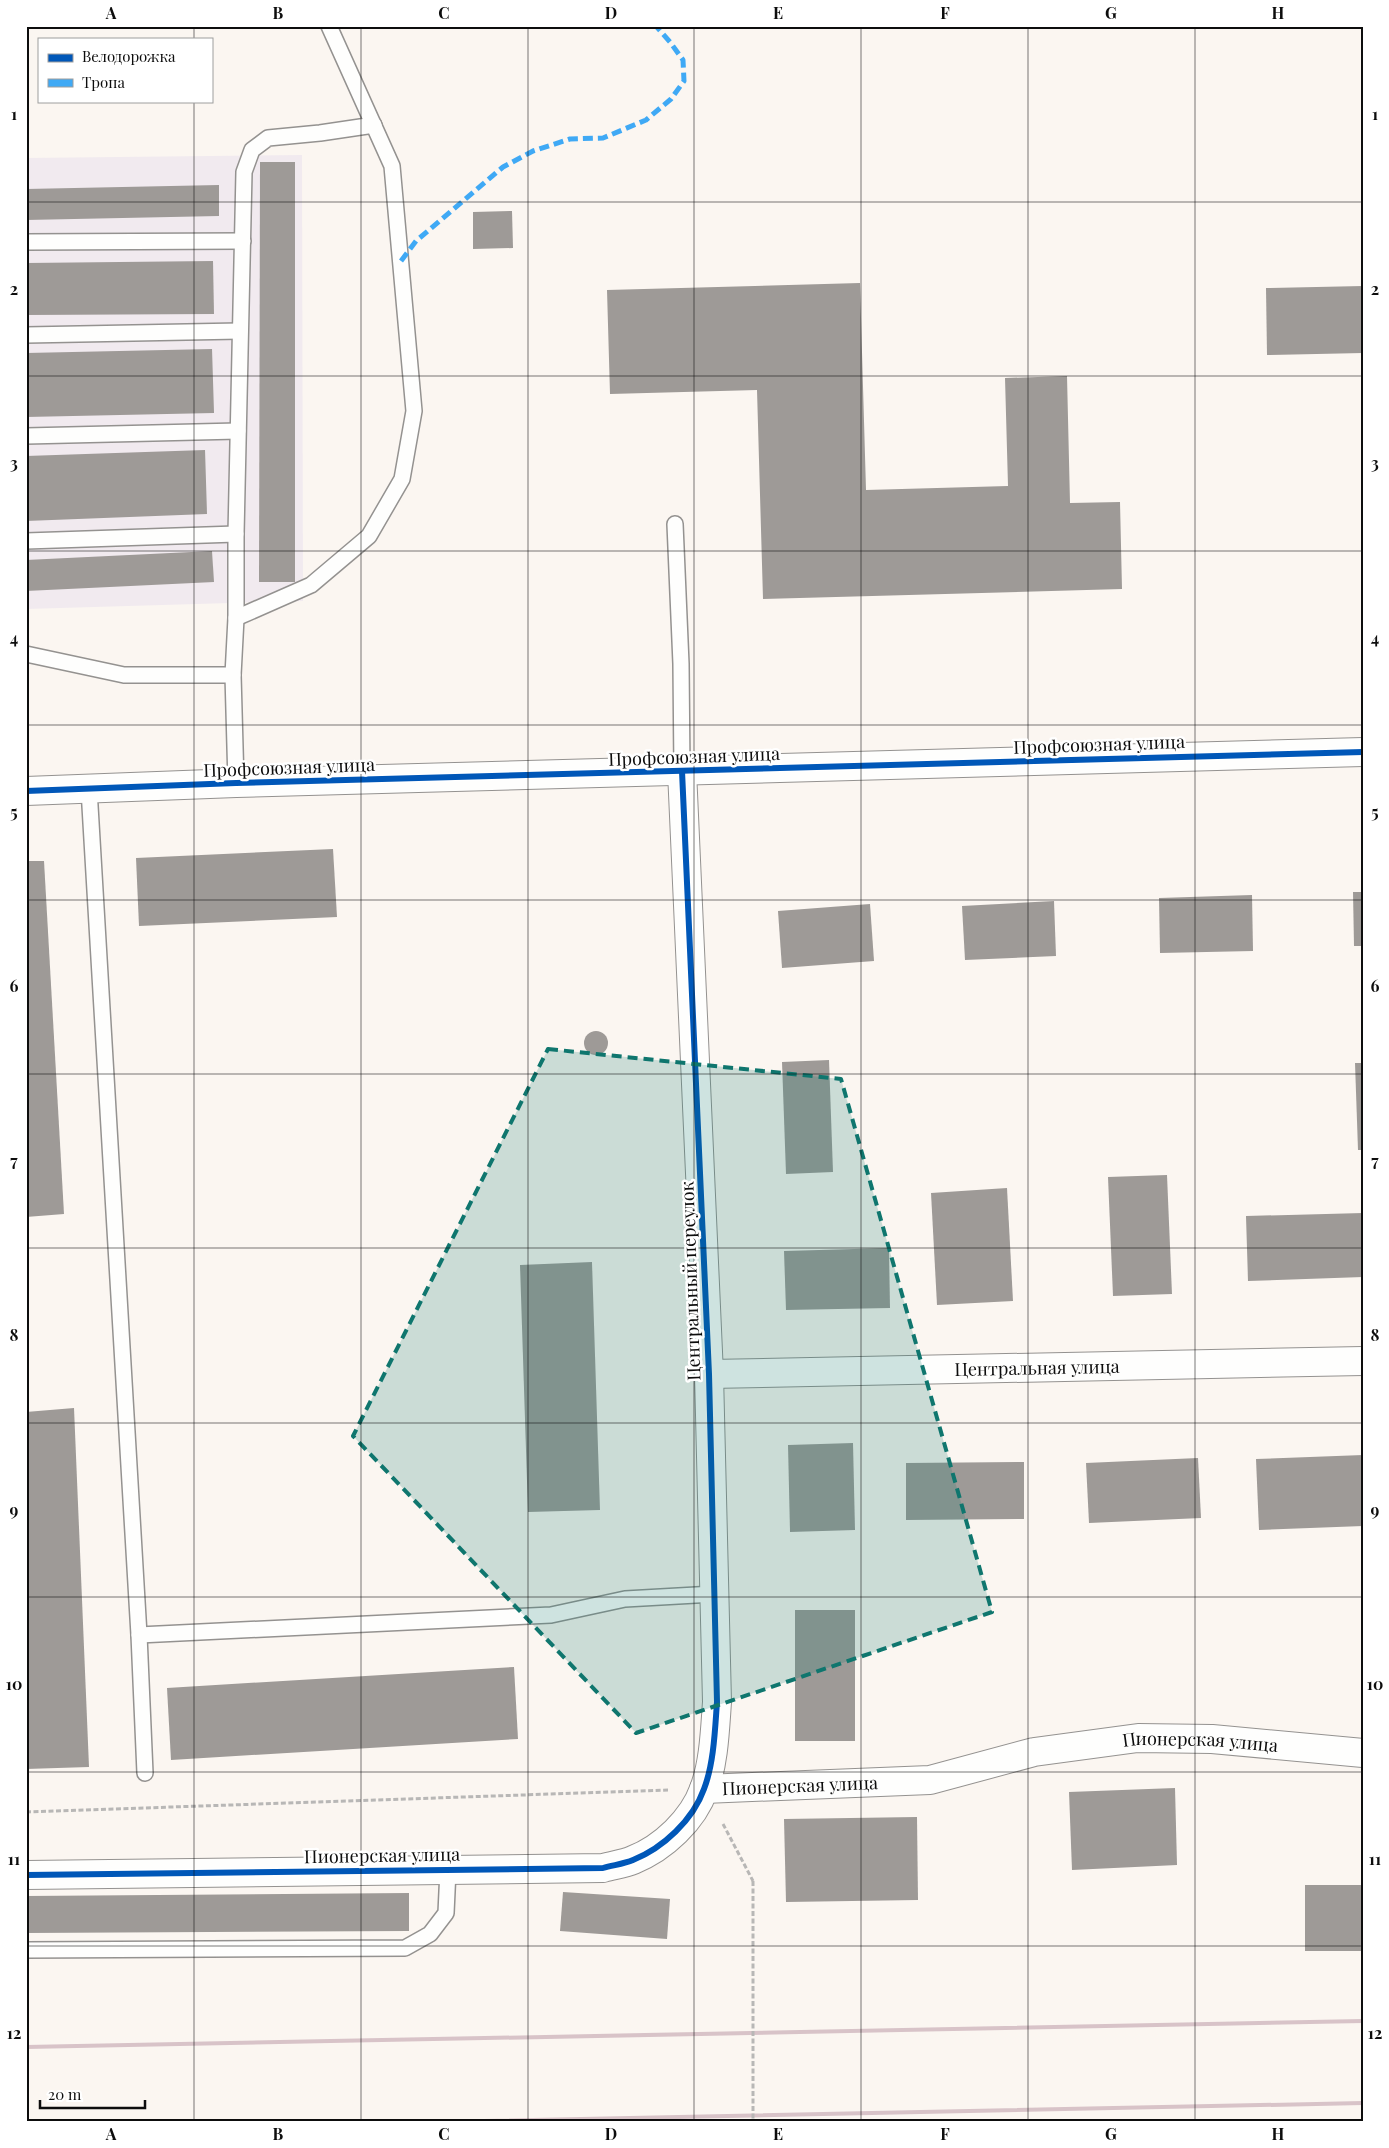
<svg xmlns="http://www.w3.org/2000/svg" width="1389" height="2148" font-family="'Playfair Display',serif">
  <rect width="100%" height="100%" fill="#fbf6f1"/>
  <polygon fill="#f1eaef" points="302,155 303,601 26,609 26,158"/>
  <g fill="#9e9a97">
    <polygon points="260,162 295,162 295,582 259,582"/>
    <polygon points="219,185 219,216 26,220 26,189"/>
    <polygon points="512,211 513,248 473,249 473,212"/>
    <polygon points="213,261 214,314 26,315 26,263"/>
    <polygon points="860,283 866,490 1008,486 1005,378 1067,376 1070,503 1120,502 1122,589 763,599 757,390 610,394 607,290"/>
    <polygon points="1363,286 1363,353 1267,355 1266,288"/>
    <polygon points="212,349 214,413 26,417 26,353"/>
    <polygon points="205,450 207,514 26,521 26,456"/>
    <polygon points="212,551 214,582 26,591 26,560"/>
    <polygon points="333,849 337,917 139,926 136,858"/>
    <polygon points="26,861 44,861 64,1214 26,1217"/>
    <polygon points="1353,892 1363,892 1363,946 1354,946"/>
    <polygon points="1252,895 1253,951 1160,953 1159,898"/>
    <polygon points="1054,901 1056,956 965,960 962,906"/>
    <polygon points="870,904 874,961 782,968 778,911"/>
    <circle cx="596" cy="1043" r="12"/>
    <polygon points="829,1060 833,1172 786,1174 782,1062"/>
    <polygon points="1355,1063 1363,1063 1363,1150 1358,1150"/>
    <polygon points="1167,1175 1172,1294 1113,1296 1108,1177"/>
    <polygon points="1007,1188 1013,1301 937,1305 931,1193"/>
    <polygon points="1363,1213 1363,1277 1248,1281 1246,1216"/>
    <polygon points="889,1248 890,1308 786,1310 784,1251"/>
    <polygon points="592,1262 600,1510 528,1512 520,1265"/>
    <polygon points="74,1408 89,1767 26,1769 26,1412"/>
    <polygon points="853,1443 855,1530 790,1532 788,1445"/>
    <polygon points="1363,1455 1363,1526 1259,1530 1256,1459"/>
    <polygon points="1198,1458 1201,1518 1089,1523 1086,1463"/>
    <polygon points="1024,1462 1024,1519 906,1520 906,1463"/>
    <rect x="795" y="1610" width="60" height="131"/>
    <polygon points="514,1667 518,1739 171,1760 167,1688"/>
    <polygon points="1175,1788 1177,1865 1072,1870 1069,1792"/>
    <polygon points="917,1817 918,1900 786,1902 784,1819"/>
    <rect x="1305" y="1885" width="58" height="66"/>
    <polygon points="563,1892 670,1899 667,1939 560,1931"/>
    <polygon points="409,1893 409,1931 26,1933 26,1896"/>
  </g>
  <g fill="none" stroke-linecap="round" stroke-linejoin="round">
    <g stroke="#949290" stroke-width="18">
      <g id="service">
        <polyline points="26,242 243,241"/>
        <polyline points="26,335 240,331"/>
        <polyline points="26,436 238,431"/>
        <polyline points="675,524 681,664 682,771"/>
        <polyline points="26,541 236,534"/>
        <polyline points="236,618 311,585 369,536 402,479 414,411 392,166 329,26"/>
        <polyline points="26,654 124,675 233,675"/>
        <polyline points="236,783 233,675 236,618 236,534 244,172 252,150 268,138 320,133 374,125"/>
        <polyline points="89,789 139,1635 145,1773"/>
        <polyline points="139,1635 551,1615 625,1599 714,1594"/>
        <polyline points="26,1950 405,1948 430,1934 446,1913 448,1870"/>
      </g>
    </g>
    <g stroke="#949290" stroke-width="30">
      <g id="minor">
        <polyline points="26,791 236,783 1363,752"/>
        <path id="s1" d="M709,1374L1363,1361"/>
        <path id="s2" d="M704,1789L930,1780L1034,1752L1138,1738L1212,1739L1363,1753"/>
        <path d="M26,1875L603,1868C613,1865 624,1864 633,1860C663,1848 693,1820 704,1789C714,1763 715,1729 717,1702L709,1374L682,771"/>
      </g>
    </g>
    <g stroke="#b8b7b6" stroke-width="3" stroke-dasharray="5 2.5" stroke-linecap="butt">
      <polyline points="26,1812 668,1790"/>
      <polyline points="723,1824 753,1881"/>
    </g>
    <use href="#service" stroke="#fefefd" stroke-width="15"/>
    <use href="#minor" stroke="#fefefd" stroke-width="28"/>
    <g stroke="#d8c3c8" stroke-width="4">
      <polyline points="26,2047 1363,2021"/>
      <polyline points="432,2122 1363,2103"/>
    </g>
    <polyline stroke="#b8b7b6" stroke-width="3" stroke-dasharray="5 2.5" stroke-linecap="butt" points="753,1881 753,2122"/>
    <polyline stroke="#3fa9f5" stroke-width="5" stroke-dasharray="10 5" stroke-linecap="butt" points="401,261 416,241 503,167 533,151 570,139 603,138 646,120 671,99 684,81 683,60 670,42 656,26"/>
    <g stroke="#fff" stroke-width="9">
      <g id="cycleway">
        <polyline points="26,791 236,783 1363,752"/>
        <path d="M26,1875L603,1868C613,1865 624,1864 633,1860C663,1848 693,1820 704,1789C714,1763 715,1729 717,1702L709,1374L682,771"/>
      </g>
    </g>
    <use href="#cycleway" stroke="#0057b8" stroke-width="6"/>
  </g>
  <path fill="#0f766e" fill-opacity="0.2" stroke="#0f766e" stroke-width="4" stroke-dasharray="10 6" stroke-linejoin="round" d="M548,1049L841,1079L992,1612L636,1733L353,1436Z"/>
  <path fill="none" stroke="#0d0d0d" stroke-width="1" stroke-opacity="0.55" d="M194,26V39M361,26V2122M528,26V2122M694,26V2122M861,26V2122M1028,26V2122M1195,26V2122M194,101V2122M26,202H1363M26,376H1363M26,551H1363M26,725H1363M26,900H1363M26,1074H1363M26,1248H1363M26,1423H1363M26,1597H1363M26,1772H1363M26,1946H1363"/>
  <g text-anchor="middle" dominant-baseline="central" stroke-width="5" stroke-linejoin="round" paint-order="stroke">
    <g font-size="18" fill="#0d0d0d" stroke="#fff">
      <text transform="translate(1099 744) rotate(-2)">Профсоюзная улица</text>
      <text transform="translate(694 756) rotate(-2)">Профсоюзная улица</text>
      <text transform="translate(289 767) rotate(-2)">Профсоюзная улица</text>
      <text transform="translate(690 1281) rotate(-92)">Центральный переулок</text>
      <text stroke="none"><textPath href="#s1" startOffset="328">Центральная улица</textPath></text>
      <text stroke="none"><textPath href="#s2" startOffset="501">Пионерская улица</textPath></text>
      <text stroke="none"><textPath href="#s2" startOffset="96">Пионерская улица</textPath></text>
      <text transform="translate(382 1855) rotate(-1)">Пионерская улица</text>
    </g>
  </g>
  <rect width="1389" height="2148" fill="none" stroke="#ffffff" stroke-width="55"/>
  <rect x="38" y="38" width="175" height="65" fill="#ffffff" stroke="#9e9e9e"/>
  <rect x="48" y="54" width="25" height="8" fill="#0057b8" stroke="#9e9e9e"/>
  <text x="82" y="62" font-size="15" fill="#0d0d0d">Велодорожка</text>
  <rect x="48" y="79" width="25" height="8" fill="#3fa9f5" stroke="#9e9e9e"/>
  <text x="82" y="88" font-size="15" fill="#0d0d0d">Тропа</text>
  <path d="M40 2100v8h105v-8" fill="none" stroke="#0d0d0d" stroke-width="2.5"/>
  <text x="48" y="2100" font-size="15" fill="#0d0d0d" stroke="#ffffff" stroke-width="4" paint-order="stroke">20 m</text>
  <rect x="28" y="28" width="1334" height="2092" fill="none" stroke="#0d0d0d" stroke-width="2"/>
  <g font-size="16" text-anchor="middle" font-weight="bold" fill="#0d0d0d">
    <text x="111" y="19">A</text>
    <text x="278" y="19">B</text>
    <text x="444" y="19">C</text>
    <text x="611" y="19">D</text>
    <text x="778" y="19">E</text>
    <text x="945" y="19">F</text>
    <text x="1111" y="19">G</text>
    <text x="1278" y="19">H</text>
    <text x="14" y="120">1</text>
    <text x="1375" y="120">1</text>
    <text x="14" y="295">2</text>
    <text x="1375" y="295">2</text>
    <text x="14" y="469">3</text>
    <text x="1375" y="469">3</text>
    <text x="14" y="644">4</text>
    <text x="1375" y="644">4</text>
    <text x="14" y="818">5</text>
    <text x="1375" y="818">5</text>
    <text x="14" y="992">6</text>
    <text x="1375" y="992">6</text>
    <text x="14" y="1167">7</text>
    <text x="1375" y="1167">7</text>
    <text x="14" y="1341">8</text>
    <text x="1375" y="1341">8</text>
    <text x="14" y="1516">9</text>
    <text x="1375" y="1516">9</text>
    <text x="14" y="1690">10</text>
    <text x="1375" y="1690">10</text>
    <text x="14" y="1865">11</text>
    <text x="1375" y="1865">11</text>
    <text x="14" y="2039">12</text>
    <text x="1375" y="2039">12</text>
    <text x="111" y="2140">A</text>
    <text x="278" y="2140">B</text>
    <text x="444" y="2140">C</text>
    <text x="611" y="2140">D</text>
    <text x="778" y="2140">E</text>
    <text x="945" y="2140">F</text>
    <text x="1111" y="2140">G</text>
    <text x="1278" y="2140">H</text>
  </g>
</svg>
